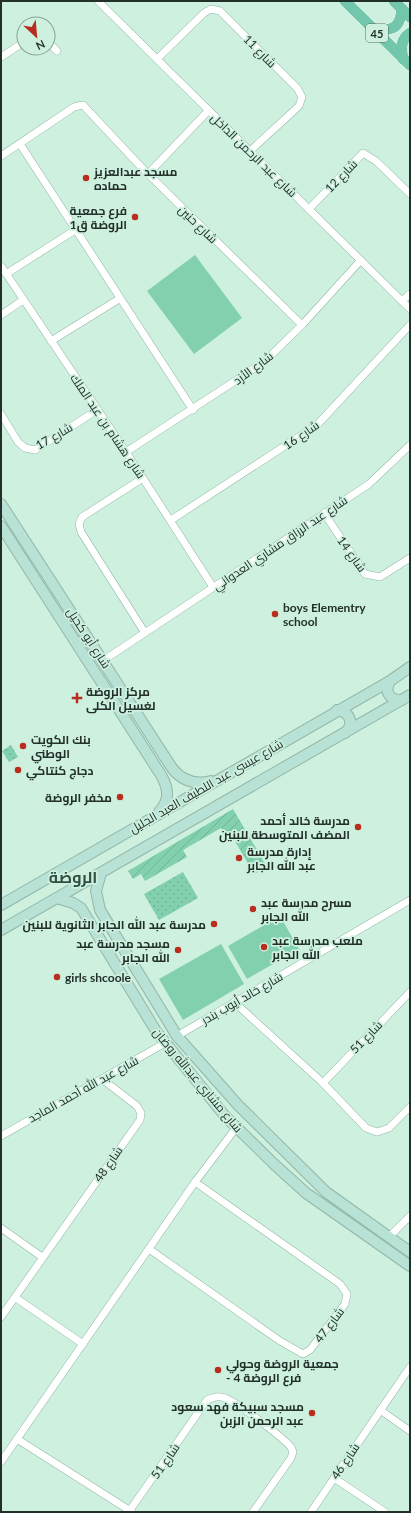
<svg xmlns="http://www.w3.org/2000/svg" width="411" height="1513" font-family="Lato,Cairo,sans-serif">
  <defs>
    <pattern id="grass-dots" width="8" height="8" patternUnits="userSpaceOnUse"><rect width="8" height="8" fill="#82d0ae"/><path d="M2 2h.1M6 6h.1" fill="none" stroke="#70b396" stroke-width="1.8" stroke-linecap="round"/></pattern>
    <pattern id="garden-furrows" width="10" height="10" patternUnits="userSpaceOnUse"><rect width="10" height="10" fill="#82d0ae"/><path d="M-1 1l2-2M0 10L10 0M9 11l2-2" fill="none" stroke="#70b396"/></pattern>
  </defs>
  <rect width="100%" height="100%" fill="#cdf0df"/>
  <g fill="url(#grass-dots)">
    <polygon points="11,745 18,757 9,762 2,751"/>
    <polygon points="183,872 198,898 159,920 144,894"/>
  </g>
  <polygon fill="url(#garden-furrows)" points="233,809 267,867 254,874 232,836 227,838 221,828 183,850 187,857 145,881 141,874 133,879 128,871"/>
  <g fill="#82d0ae">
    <polygon points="195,255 242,318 194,354 147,291"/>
    <polygon points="280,916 299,949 247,979 228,946"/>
    <polygon points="221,944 244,984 183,1020 159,979"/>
  </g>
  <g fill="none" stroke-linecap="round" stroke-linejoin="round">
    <g stroke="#93b6a6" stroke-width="8">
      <g id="street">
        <polyline points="98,1 410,309"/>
        <polyline points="48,42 57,51"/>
        <polyline points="1,57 24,42"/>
        <polyline points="157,59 204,13 211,9 220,11 297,88 302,97 299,106 250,151"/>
        <polyline points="20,144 193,410"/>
        <polyline points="1,156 74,107 83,105 143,169 302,325"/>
        <polyline points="148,174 208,111"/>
        <polyline points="309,209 363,153 376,161 410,194"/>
        <polyline points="1,266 126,452 213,587"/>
        <polyline points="6,274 75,230"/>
        <polyline points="402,301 410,294"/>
        <polyline points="1,315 23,300"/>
        <polyline points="51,341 119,299"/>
        <polyline points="1,414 18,442 25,448 35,450 97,410"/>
        <polyline points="126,452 264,362 302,325 361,260"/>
        <polyline points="143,478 82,517 79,524 81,532 145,633"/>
        <polyline points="324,513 365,574 380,577 410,558"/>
        <polyline points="171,520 317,425 410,325"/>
        <polyline points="104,660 369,484 410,445"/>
        <polyline points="234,1002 323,1083 366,1128 377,1132 389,1128 410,1107"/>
        <polyline points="177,1036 410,900"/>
        <polyline points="323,1083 410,992"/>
        <polyline points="1,1136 165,1043"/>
        <polyline points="1,1228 42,1257"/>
        <polyline points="389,1237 410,1216"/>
        <polyline points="149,1249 280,1341 303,1354 310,1350 345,1304 347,1294 340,1284 195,1182"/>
        <polyline points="16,1298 83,1344"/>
        <polyline points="1,1317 140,1120 141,1113 137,1106 102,1079"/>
        <polyline points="380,1410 410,1431"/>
        <polyline points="17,1439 132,1512"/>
        <polyline points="1,1462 195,1182 236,1128"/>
        <polyline points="334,1478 385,1512"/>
        <path d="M130,1510L207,1400C213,1397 219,1395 225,1398C237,1402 282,1437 291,1447L293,1452L291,1458L253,1512"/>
        <polyline points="311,1512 410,1367"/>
      </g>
    </g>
    <g stroke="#93b6a6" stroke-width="12">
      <g id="secondary">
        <path d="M1,504L172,768C182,781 195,785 211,781"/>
        <path d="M1,526L161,775C169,789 170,800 159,812"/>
        <path d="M390,681C384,692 389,700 402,700"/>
        <path d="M337,710C350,712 355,723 345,733"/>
        <polyline points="101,873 96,891 100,910 177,1036 238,1105 326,1192 410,1252"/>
        <polyline points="57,898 73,903 81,908 156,1031 225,1116 275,1165 306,1193 410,1266"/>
        <polyline points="1,905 390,681 410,667"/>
        <polyline points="1,930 410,695"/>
      </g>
    </g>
    <g stroke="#fff" stroke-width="12">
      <g id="primary">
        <polyline points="345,1 410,65"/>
        <polyline points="394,1 410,17"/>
        <path d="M373,29C392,31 400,29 402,9"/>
        <path d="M403,59C401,48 400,40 410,33"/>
      </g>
    </g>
    <use href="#street" stroke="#fff" stroke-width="7"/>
    <use href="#secondary" stroke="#b8e2d6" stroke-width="10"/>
    <use href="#primary" stroke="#72c6ac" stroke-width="11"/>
  </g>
  <g fill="#ba2d1e" stroke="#cdf0df" stroke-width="1.5">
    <circle cx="86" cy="178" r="4"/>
    <circle cx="135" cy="217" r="4"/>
    <circle cx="275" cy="614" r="4"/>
    <path d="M75 692h4v4h4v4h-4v4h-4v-4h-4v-4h4z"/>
    <circle cx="23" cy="746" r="4"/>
    <circle cx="18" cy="770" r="4"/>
    <circle cx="120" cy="797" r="4"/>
    <circle cx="358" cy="827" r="4"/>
    <circle cx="239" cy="858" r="4"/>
    <circle cx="253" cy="909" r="4"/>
    <circle cx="214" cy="924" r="4"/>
    <circle cx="264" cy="947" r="4"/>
    <circle cx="178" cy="950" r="4"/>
    <circle cx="57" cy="977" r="4"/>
    <circle cx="218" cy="1370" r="4"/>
    <circle cx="312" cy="1413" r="4"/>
  </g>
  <g text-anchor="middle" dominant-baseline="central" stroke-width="3.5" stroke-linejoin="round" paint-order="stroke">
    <rect fill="#cdf0df" stroke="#566a60" stroke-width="1" x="366" y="24" width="22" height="18" rx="3"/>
    <g font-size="11" font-weight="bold" fill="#23302a">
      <text x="377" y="33">45</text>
    </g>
    <g font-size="12" fill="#23302a" stroke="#cdf0df">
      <text transform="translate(260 51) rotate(45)">شارع 11</text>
      <text transform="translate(254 155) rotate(44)">شارع عبد الرحمن الداخل</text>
      <text transform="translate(341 176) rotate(-46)">شارع 12</text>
      <text transform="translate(198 224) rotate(44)">شارع حنين</text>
      <text transform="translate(253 368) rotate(-37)">شارع الأزد</text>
      <text transform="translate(108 426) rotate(56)">شارع هشام بن عبد الملك</text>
      <text transform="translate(301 435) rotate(-35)">شارع 16</text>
      <text transform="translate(54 436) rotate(-30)">شارع 17</text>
      <text transform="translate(280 543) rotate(-34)">شارع عبد الرزاق مشاري العدواني</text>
      <text transform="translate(352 554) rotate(54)">شارع 14</text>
      <text transform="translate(89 638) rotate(57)">شارع أبو كحيل</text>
      <text transform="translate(206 786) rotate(-30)">شارع عيسى عبد اللطيف العبد الجليل</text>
      <text transform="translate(242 998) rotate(-30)">شارع خالد أيوب بندر</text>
      <text transform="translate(366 1037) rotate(-46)">شارع 51</text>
      <text transform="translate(198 1080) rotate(50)">شارع مشاري عبدالله روضان</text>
      <text transform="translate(83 1089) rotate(-29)">شارع عبد الله أحمد الماجد</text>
      <text transform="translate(108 1164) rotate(-55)">شارع 48</text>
      <text transform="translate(329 1325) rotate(-53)">شارع 47</text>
      <text transform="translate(165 1461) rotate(-55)">شارع 51</text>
      <text transform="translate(345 1461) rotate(-56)">شارع 46</text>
    </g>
    <g font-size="12" font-weight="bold" fill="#23302a" stroke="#cdf0df" text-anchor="start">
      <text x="94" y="171">مسجد عبدالعزيز<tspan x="94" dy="14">حماده</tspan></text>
      <text x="127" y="210" text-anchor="end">فرع جمعية<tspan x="127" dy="14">الروضة ق1</tspan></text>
      <text x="283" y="607">boys Elementry<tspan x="283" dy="14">school</tspan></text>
      <text x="86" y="691">مركز الروضة<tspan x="86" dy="14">لغسيل الكلى</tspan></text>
      <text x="31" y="739">بنك الكويت<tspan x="31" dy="14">الوطني</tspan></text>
      <text x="26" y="770">دجاج كنتاكي</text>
      <text x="112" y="797" text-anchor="end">مخفر الروضة</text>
      <text x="350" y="820" text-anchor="end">مدرسة خالد أحمد<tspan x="350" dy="14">المضف المتوسطة للبنين</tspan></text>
      <text x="247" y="851">إدارة مدرسة<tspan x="247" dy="14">عبد الله الجابر</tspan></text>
      <text x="261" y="902">مسرح مدرسة عبد<tspan x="261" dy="14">الله الجابر</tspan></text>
      <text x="206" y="924" text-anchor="end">مدرسة عبد الله الجابر الثانوية للبنين</text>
      <text x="272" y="940">ملعب مدرسة عبد<tspan x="272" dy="14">الله الجابر</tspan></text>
      <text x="170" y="943" text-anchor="end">مسجد مدرسة عبد<tspan x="170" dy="14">الله الجابر</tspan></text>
      <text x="65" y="977">girls shcoole</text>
      <text x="226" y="1363">جمعية الروضة وحولي<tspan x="226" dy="14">- فرع الروضة 4</tspan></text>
      <text x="304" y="1406" text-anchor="end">مسجد سبيكة فهد سعود<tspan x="304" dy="14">عبد الرحمن الزبن</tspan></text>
    </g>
    <g font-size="16" font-weight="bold" fill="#304f42" stroke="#cdf0df">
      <text x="73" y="876">الروضة</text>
    </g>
  </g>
  <rect width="411" height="1513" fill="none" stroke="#23302a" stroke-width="4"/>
  <g transform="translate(36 36) rotate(154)"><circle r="19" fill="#cdf0df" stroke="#89a397"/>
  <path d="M0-3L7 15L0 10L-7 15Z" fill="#ba2d1e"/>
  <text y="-6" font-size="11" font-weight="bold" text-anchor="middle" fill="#23302a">N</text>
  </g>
</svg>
